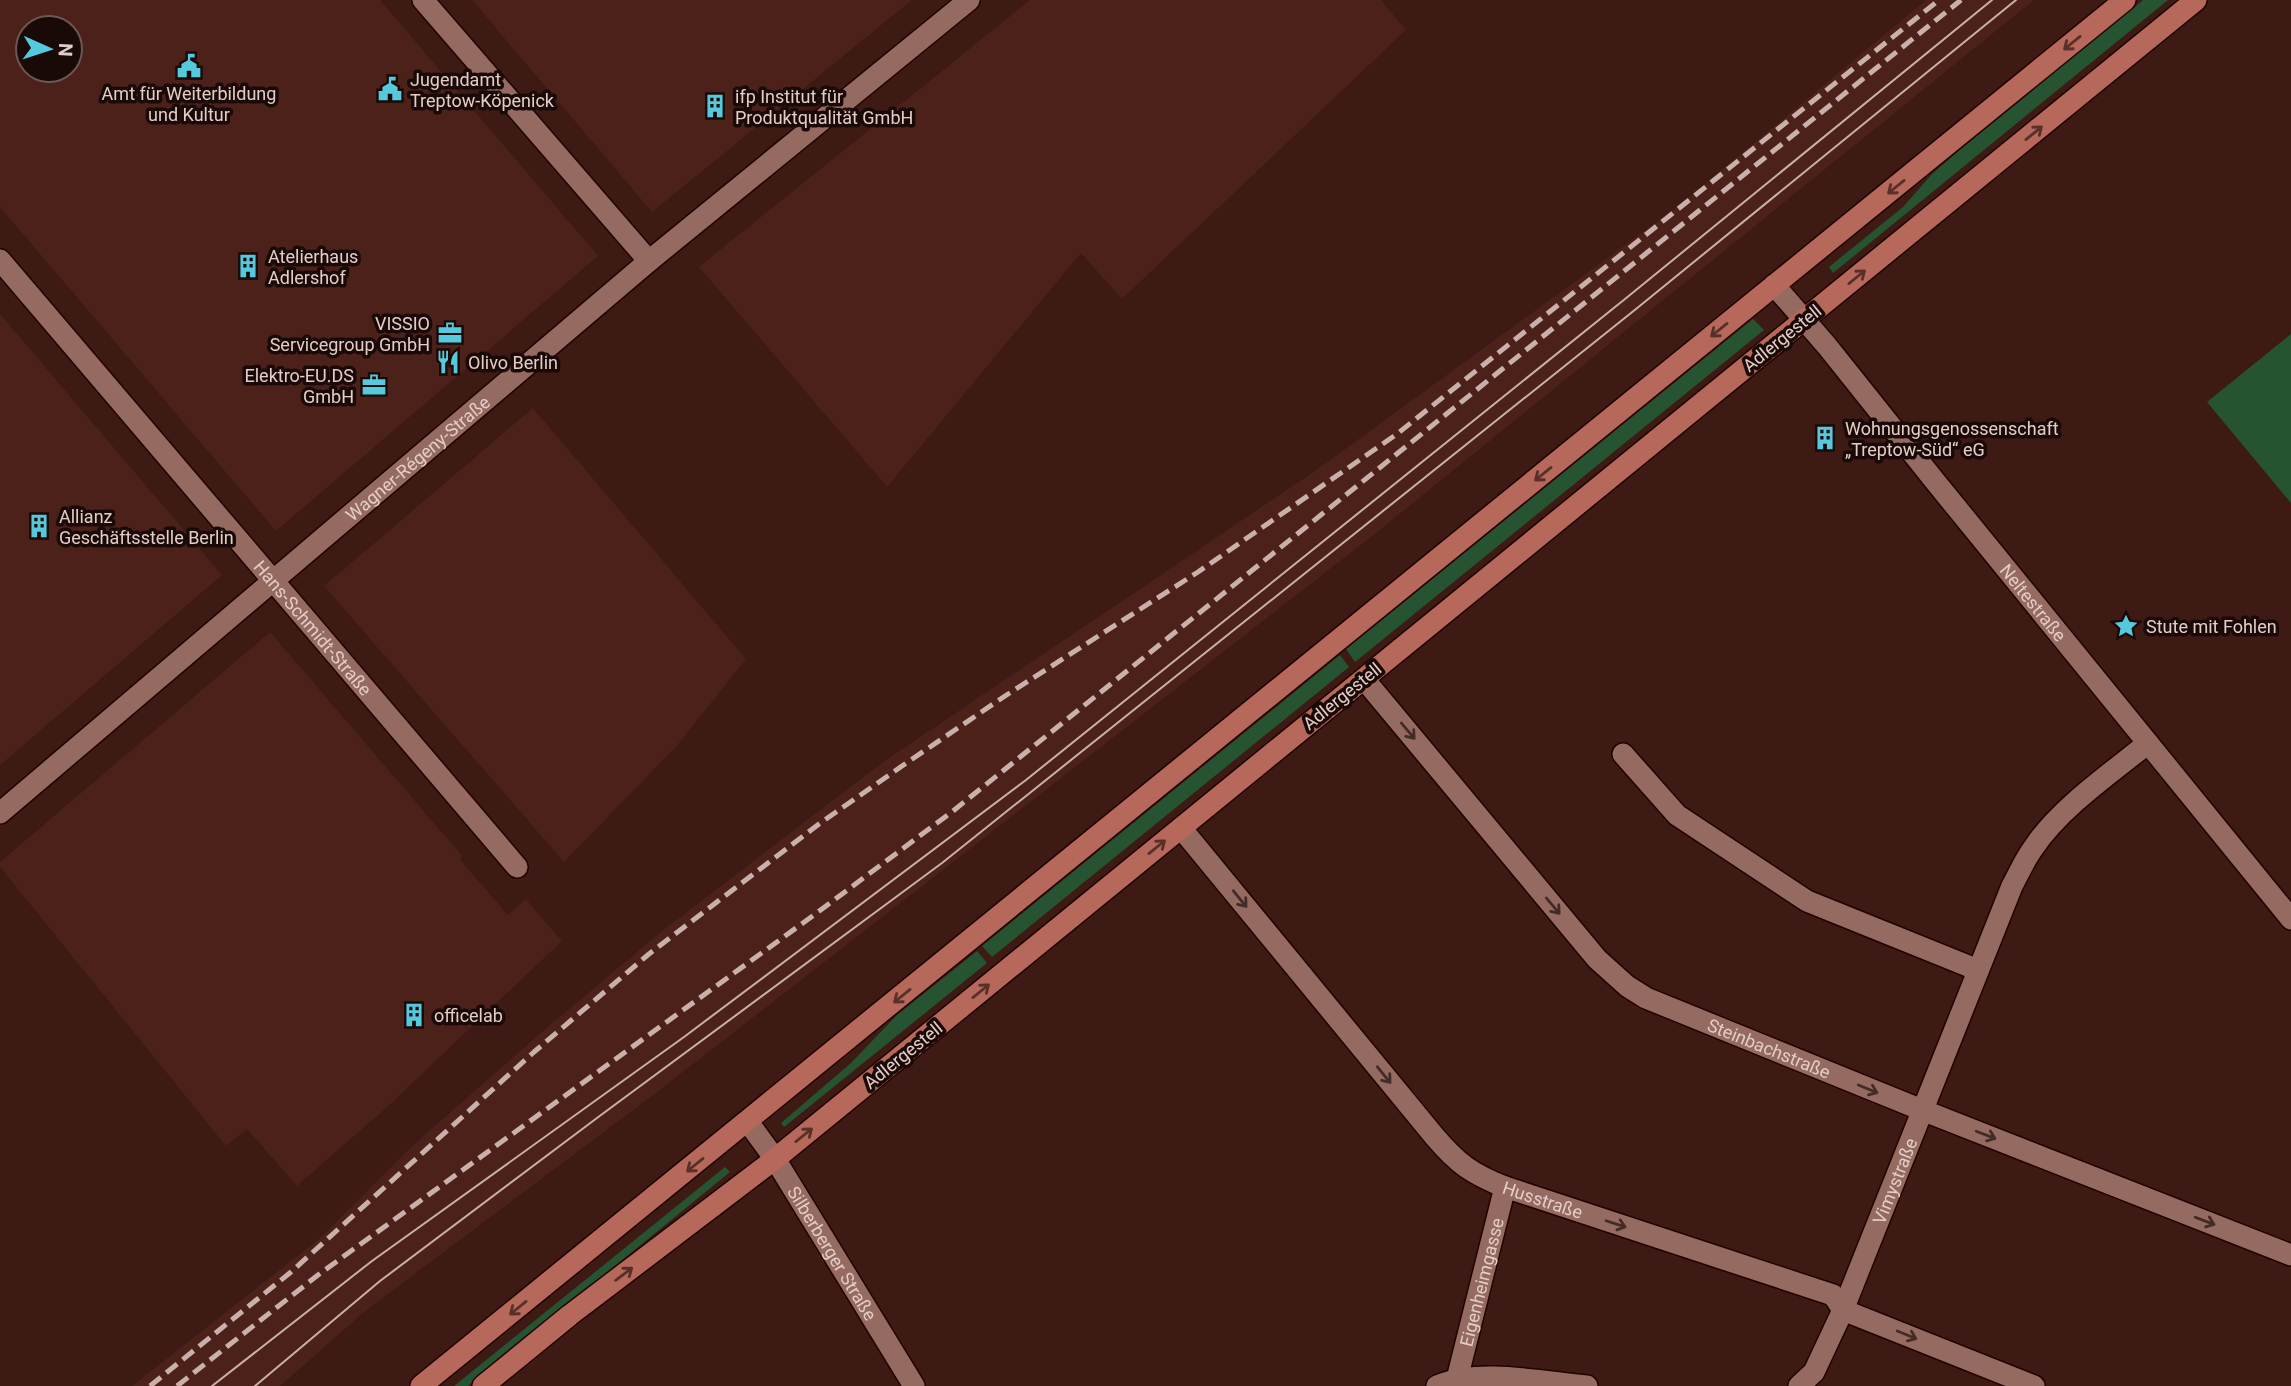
<svg xmlns="http://www.w3.org/2000/svg" width="2291" height="1386" font-family="Roboto,sans-serif">
  <rect width="100%" height="100%" fill="#3d1a14"/>
  <g fill="#4c211a" fill-rule="evenodd">
    <path d="M0,0H380L598,256L276,531L0,207ZM28,28H70V70H28Z"/>
    <polygon points="472,0 912,0 652,212"/>
    <polygon points="1030,0 1381,0 1406,30 1122,299 1081,253 887,487 699,267"/>
    <polygon points="1926,0 2034,0 1366,541 661,1089 369,1308 280,1386 132,1386 319,1239 410,1148 535,1038 657,935 883,762 1315,471 1676,208"/>
    <polygon points="0,314 222,575 0,765"/>
    <polygon points="533,408 746,659 675,748 564,862 324,586"/>
    <polygon points="270,632 462,856 460,859 463,863 508,915 526,899 562,941 385,1109 297,1186 247,1129 226,1146 0,867 0,862"/>
  </g>
  <g fill="#265433">
    <polygon points="2143,0 2168,0 1833,273 1829,267 1903,207 1932,174 1963,147"/>
    <polygon points="1753,319 1764,330 1355,662 1346,649"/>
    <polygon points="2291,334 2291,503 2207,402"/>
    <polygon points="1340,655 1349,667 992,957 982,946"/>
    <polygon points="977,951 987,963 784,1127 781,1123 851,1063 897,1015"/>
    <polygon points="725,1167 730,1172 468,1386 454,1386"/>
  </g>
  <g fill="none" stroke-linecap="round" stroke-linejoin="round">
    <g stroke="#220301" stroke-width="24">
      <g id="minor">
        <polyline points="423,0 649,261"/>
        <path id="s1" d="M0,260L517,867"/>
        <path id="s2" d="M1774,285L1827,346L1934,480L2291,919"/>
        <path id="s3" d="M1364,679L1597,959L1627,986L1646,998L1922,1110L2291,1255"/>
        <polyline points="1623,754 1677,815 1807,901 1978,970"/>
        <path id="s4" d="M0,813L649,261L969,0"/>
        <path id="s5" d="M1181,828L1435,1137C1458,1164 1472,1174 1505,1187L1833,1295L1843,1310L2034,1386"/>
        <path id="s6" d="M748,1122L775,1159L914,1386"/>
        <path id="s7" d="M1457,1379L1505,1187"/>
        <path d="M1437,1386C1480,1368 1541,1382 1587,1386"/>
        <path id="s8" d="M1799,1386L1814,1372L1843,1310L2012,886C2019,873 2025,859 2034,847C2060,808 2111,773 2148,743"/>
      </g>
    </g>
    <g stroke="#220301" stroke-width="24">
      <g id="major">
        <polyline points="421,1386 2125,0"/>
        <polyline points="483,1386 570,1315 775,1159 2196,0"/>
      </g>
    </g>
    <use href="#minor" stroke="#946a61" stroke-width="21"/>
    <use href="#major" stroke="#b6685a" stroke-width="21"/>
    <g stroke="#c9b0aa" stroke-width="2">
      <polyline points="212,1386 372,1261 684,1037 1026,780 1625,299 1992,0"/>
      <polyline points="255,1386 380,1281 601,1115 942,863 1636,309 2016,0"/>
    </g>
    <g stroke="#c9b0aa" stroke-width="5" stroke-dasharray="14 7" stroke-linecap="butt">
      <polyline points="150,1386 291,1272 534,1052 649,954 819,824 902,766 1005,696 1198,572 1397,434 1939,0"/>
      <polyline points="177,1386 318,1275 814,915 953,811 1961,0"/>
    </g>
  </g>
  <defs><path id="oneway-shaft" d="M-6 0H5M1.5-3L5.5 0L1.5 3" fill="none" stroke-width="1.6" stroke-linecap="round" stroke-linejoin="round" transform="scale(1.75)"/></defs>
  <g stroke="#583028">
    <use href="#oneway-shaft" transform="translate(2072 43) rotate(141)"/>
    <use href="#oneway-shaft" transform="translate(2034 133) rotate(-39)"/>
    <use href="#oneway-shaft" transform="translate(1896 187) rotate(141)"/>
    <use href="#oneway-shaft" transform="translate(1857 277) rotate(-39)"/>
    <use href="#oneway-shaft" transform="translate(1719 330) rotate(141)"/>
    <use href="#oneway-shaft" transform="translate(1543 474) rotate(141)"/>
    <use href="#oneway-shaft" transform="translate(1157 847) rotate(-39)"/>
    <use href="#oneway-shaft" transform="translate(981 991) rotate(-39)"/>
    <use href="#oneway-shaft" transform="translate(902 996) rotate(141)"/>
    <use href="#oneway-shaft" transform="translate(804 1135) rotate(-39)"/>
    <use href="#oneway-shaft" transform="translate(695 1165) rotate(141)"/>
    <use href="#oneway-shaft" transform="translate(624 1274) rotate(-37)"/>
    <use href="#oneway-shaft" transform="translate(518 1308) rotate(141)"/>
  </g>
  <g stroke="#442c26">
    <use href="#oneway-shaft" transform="translate(1408 731) rotate(50)"/>
    <use href="#oneway-shaft" transform="translate(1240 899) rotate(51)"/>
    <use href="#oneway-shaft" transform="translate(1553 906) rotate(50)"/>
    <use href="#oneway-shaft" transform="translate(1384 1075) rotate(51)"/>
    <use href="#oneway-shaft" transform="translate(1868 1089) rotate(22)"/>
    <use href="#oneway-shaft" transform="translate(1986 1135) rotate(21)"/>
    <use href="#oneway-shaft" transform="translate(2205 1221) rotate(21)"/>
    <use href="#oneway-shaft" transform="translate(1616 1224) rotate(18)"/>
    <use href="#oneway-shaft" transform="translate(1907 1335) rotate(22)"/>
  </g>
  <defs>
    <g id="civic-bare" transform="scale(1.89)"><path d="M-.6-6.5H3V-4.5H.6V-3L4-1V1h2V6H-6V1h2V-1L-.6-3ZM-1.2 2.5V6h2.4V2.5Z" fill="#55cadf" stroke="#190a07" stroke-width="2.5" paint-order="stroke"/></g>
    <g id="building-bare" transform="scale(1.89)"><path d="M-4-6H4V6H1V3H-1V6H-4ZM-2.5-4.3h1.7v1.8h-1.7ZM.8-4.3h1.7v1.8H.8ZM-2.5-1h1.7V.8h-1.7ZM.8-1h1.7V.8H.8Z" fill="#55cadf" stroke="#190a07" stroke-width="2.5" paint-order="stroke"/></g>
    <g id="office-bare" transform="scale(1.89)"><path d="M-6-3h4V-5.5h4V-3h4V5H-6ZM-1-4.5V-3h2v-1.5ZM-6 0V1H6V0Z" fill="#55cadf" stroke="#190a07" stroke-width="2.5" paint-order="stroke"/></g>
    <g id="restaurant-bare" transform="scale(1.89)"><path d="M-5-6h1v4h1v-4h1v4h1v-4h1v5L-1.5 .5V6h-2V.5L-5-1ZM5-6V6H3V1.5H1.5Q1.5-4 5-6Z" fill="#55cadf" stroke="#190a07" stroke-width="2.5" paint-order="stroke"/></g>
    <g id="sight-bare" transform="scale(1.89)"><path d="M0-6L1.8-2.2L6-1.7L2.9 1.2L3.7 5.4L0 3.3L-3.7 5.4L-2.9 1.2L-6-1.7L-1.8-2.2Z" fill="#55cadf" stroke="#190a07" stroke-width="2.5" paint-order="stroke"/></g>
  </defs>
  <g fill-rule="evenodd">
    <use href="#civic-bare" x="189" y="66"/>
    <use href="#civic-bare" x="390" y="89"/>
    <use href="#building-bare" x="715" y="106"/>
    <use href="#building-bare" x="248" y="266"/>
    <use href="#office-bare" x="450" y="333"/>
    <use href="#restaurant-bare" x="448" y="362"/>
    <use href="#office-bare" x="374" y="385"/>
    <use href="#building-bare" x="1825" y="438"/>
    <use href="#building-bare" x="39" y="526"/>
    <use href="#sight-bare" x="2126" y="626"/>
    <use href="#building-bare" x="414" y="1015"/>
  </g>
  <g text-anchor="middle" dominant-baseline="central" stroke-width="7" stroke-linejoin="round" paint-order="stroke">
    <g font-size="18" fill="#e4ccc7" stroke="#190a07" text-anchor="start">
      <text x="410" y="79">Jugendamt<tspan x="410" dy="21">Treptow-Köpenick</tspan></text>
      <text x="189" y="93" text-anchor="middle">Amt für Weiterbildung<tspan x="189" dy="21">und Kultur</tspan></text>
      <text x="735" y="96">ifp Institut für<tspan x="735" dy="21">Produktqualität GmbH</tspan></text>
      <text x="268" y="256">Atelierhaus<tspan x="268" dy="21">Adlershof</tspan></text>
      <text x="430" y="323" text-anchor="end">VISSIO<tspan x="430" dy="21">Servicegroup GmbH</tspan></text>
      <text x="468" y="362">Olivo Berlin</text>
      <text x="354" y="375" text-anchor="end">Elektro-EU.DS<tspan x="354" dy="21">GmbH</tspan></text>
      <text x="1845" y="428">Wohnungsgenossenschaft<tspan x="1845" dy="21">„Treptow-Süd“ eG</tspan></text>
      <text x="59" y="516">Allianz<tspan x="59" dy="21">Geschäftsstelle Berlin</tspan></text>
      <text x="2146" y="626">Stute mit Fohlen</text>
      <text x="434" y="1015">officelab</text>
    </g>
    <g font-size="18" fill="#e4ccc7" stroke="#190a07">
      <text transform="translate(1782 338) rotate(-39)">Adlergestell</text>
      <text stroke="none"><textPath href="#s4" startOffset="548">Wagner-Régeny-Straße</textPath></text>
      <text stroke="none"><textPath href="#s2" startOffset="410">Neltestraße</textPath></text>
      <text stroke="none"><textPath href="#s1" startOffset="483">Hans-Schmidt-Straße</textPath></text>
      <text transform="translate(1342 696) rotate(-39)">Adlergestell</text>
      <text stroke="none"><textPath href="#s3" startOffset="560">Steinbachstraße</textPath></text>
      <text transform="translate(903 1055) rotate(-39)">Adlergestell</text>
      <text stroke="none"><textPath href="#s8" startOffset="228">Vimystraße</textPath></text>
      <text stroke="none"><textPath href="#s5" startOffset="527">Husstraße</textPath></text>
      <text stroke="none"><textPath href="#s6" startOffset="156">Silberberger Straße</textPath></text>
      <text stroke="none"><textPath href="#s7" startOffset="100">Eigenheimgasse</textPath></text>
    </g>
  </g>
  <g transform="translate(49 49) rotate(93)"><circle r="33" fill="#190a07" stroke="#6a5854" stroke-width="2"/>
  <path d="M0-5L12 26L0 18L-12 26Z" fill="#55cadf"/>
  <text y="-10" font-size="19" font-weight="bold" text-anchor="middle" fill="#e4ccc7">N</text>
  </g>
</svg>
